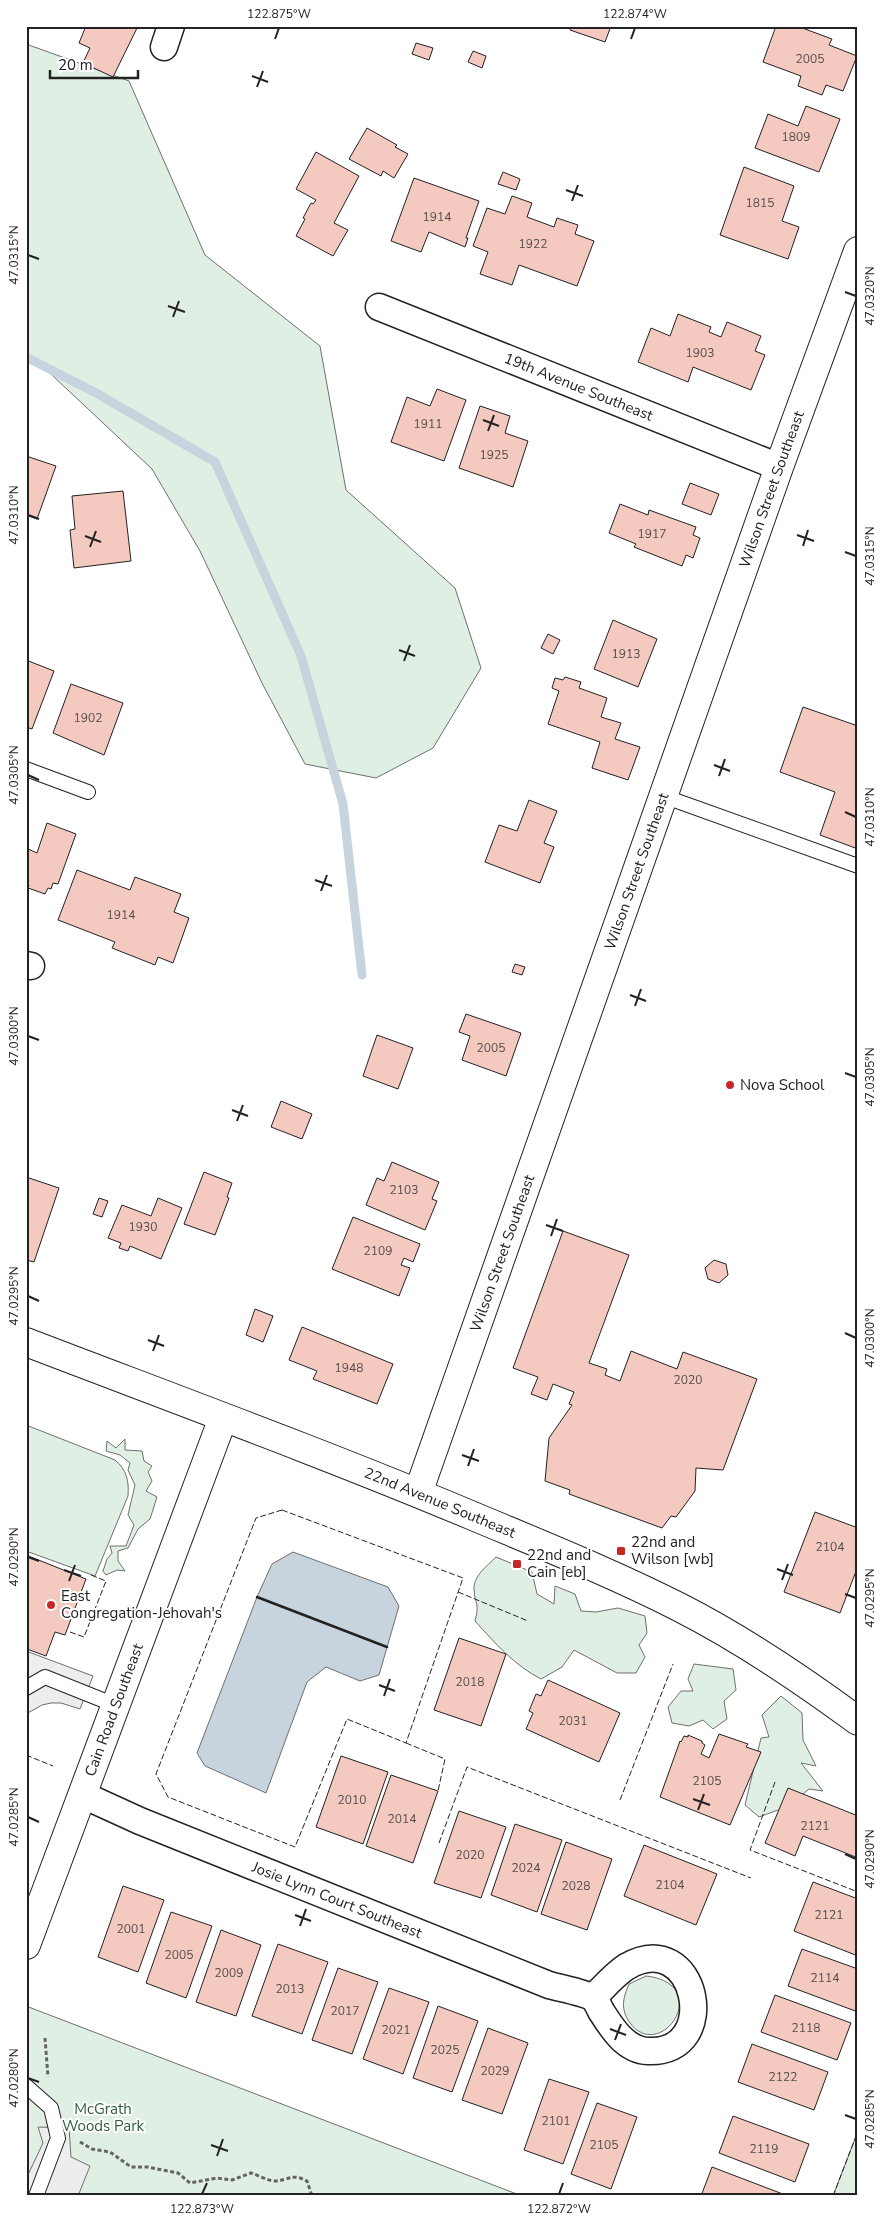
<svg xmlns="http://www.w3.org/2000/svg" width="884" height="2222" font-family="'Nunito Sans',sans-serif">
  <rect width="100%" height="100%" fill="#fff"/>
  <g fill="#e0efe3" stroke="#6f6f6f">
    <polygon points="26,44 129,81 205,255 320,346 346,490 455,588 481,668 433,748 376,778 305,764 262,683 200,551 152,469 37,361 26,357"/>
    <path d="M26,1425L115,1460C127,1470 129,1481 128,1496L95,1576L26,1551Z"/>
    <polygon points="125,1439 125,1450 142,1451 144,1461 152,1466 148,1472 152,1481 146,1491 157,1497 150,1519 138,1529 128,1548 118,1551 118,1561 125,1571 117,1570 106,1575 103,1571 107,1559 112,1553 110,1546 126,1546 134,1525 128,1515 135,1485 128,1470 130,1463 120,1455 106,1451 107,1441 116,1448"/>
    <path d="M496,1557L532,1572L537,1594L554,1604L555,1586L575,1594L581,1611L596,1612L618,1608L645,1616L647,1633L639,1645L645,1657L636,1673H617L574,1650L562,1667L541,1679C514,1665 495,1643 475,1621C480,1603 475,1605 474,1590C473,1576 487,1566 496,1557Z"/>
    <polygon points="694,1664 733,1669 736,1690 724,1701 727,1719 713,1729 703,1720 689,1726 672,1723 668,1707 681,1691 693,1691 688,1679"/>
    <polygon points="781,1696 802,1713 803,1740 816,1766 801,1763 823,1791 809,1789 789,1806 759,1817 745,1805 761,1738 769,1737 762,1715"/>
    <path d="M646,1976C715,1984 661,2064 630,2023C620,2009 623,1998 629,1984Z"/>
    <polygon points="26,2006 522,2196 26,2196"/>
    <polygon points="858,2131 858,2196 833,2196"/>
  </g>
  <g fill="#ededed" stroke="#6f6f6f">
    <polygon points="26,1651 93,1676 80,1709 61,1703 51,1703 42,1705 26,1714"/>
    <polygon points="38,2127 69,2128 71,2157 90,2166 78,2196 26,2196 26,2179 43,2143"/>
  </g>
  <polygon fill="#c7d3dd" stroke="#6f6f6f" points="293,1552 388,1587 399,1606 379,1675 360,1681 326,1667 307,1682 266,1793 205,1766 197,1753 257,1597 272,1564"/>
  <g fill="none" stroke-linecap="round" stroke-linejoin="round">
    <polyline stroke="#c7d3dd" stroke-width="9" points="26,357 98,394 215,462 301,656 343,804 362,975"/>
  </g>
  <g fill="#f3c9c0" stroke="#222">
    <polygon points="86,26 138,26 113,77 83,63 90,48 79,43"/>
    <polygon points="572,26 611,26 605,42 570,30"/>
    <polygon points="776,26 797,26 832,39 829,45 857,56 843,91 826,85 822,95 798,86 801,76 763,62"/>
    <polygon points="416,43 433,48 429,60 412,54"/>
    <polygon points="473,51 486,56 482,68 468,62"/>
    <polygon points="806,106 840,119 819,172 755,148 768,114 798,126"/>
    <polygon points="367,128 397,145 395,147 408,154 394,178 383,171 381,176 349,159"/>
    <polygon points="316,152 359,176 334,223 348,230 333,256 296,236 305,219 303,218 311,203 313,204 316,200 296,189"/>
    <polygon points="744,167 794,186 782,221 799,227 788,259 720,235"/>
    <polygon points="503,172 520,179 516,190 498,184"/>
    <polygon points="414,178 479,201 466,238 468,238 465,247 429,232 421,252 391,241"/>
    <polygon points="512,196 532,203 527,217 554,227 557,218 578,225 575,234 594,241 577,286 519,265 512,285 480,274 488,252 473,246 487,208 505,214"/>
    <polygon points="678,314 711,327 709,332 721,337 727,322 761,336 755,351 765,355 751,390 693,367 688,382 638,362 651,328 670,336"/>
    <polygon points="437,389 466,400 444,461 391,442 407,397 430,406"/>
    <polygon points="480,406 510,416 505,433 528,441 513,487 459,468"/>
    <polygon points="26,456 56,466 37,519 26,515"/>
    <polygon points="690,483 719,494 711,515 682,504"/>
    <polygon points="123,491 131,561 74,568 70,530 75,529 72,496"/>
    <polygon points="620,504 648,515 649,510 696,527 693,535 700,538 693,558 686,555 682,566 634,547 636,544 609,533"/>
    <polygon points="613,620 657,639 638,687 594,669"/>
    <polygon points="548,634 560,640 553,654 541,648"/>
    <polygon points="26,660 54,671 32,729 26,727"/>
    <polygon points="565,677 581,682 579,688 607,698 601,717 621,723 615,739 640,747 628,780 592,768 600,742 548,724 559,691 552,688 555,678 563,680"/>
    <polygon points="71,684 123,703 104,755 53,733"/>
    <polygon points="803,707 858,726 858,849 820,835 835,792 780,772"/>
    <polygon points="529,800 557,811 544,843 554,847 540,883 485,862 499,825 517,831"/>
    <polygon points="47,823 76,834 58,884 53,883 51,889 48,888 45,894 28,888 29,885 26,884 26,848 37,853"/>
    <polygon points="77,870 130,890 135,877 181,894 174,912 189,918 173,963 158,957 155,965 112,948 115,942 58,920"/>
    <polygon points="515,964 525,967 522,975 512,972"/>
    <polygon points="466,1014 521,1033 506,1076 462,1060 470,1036 459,1032"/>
    <polygon points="377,1035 413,1048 398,1089 363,1076"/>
    <polygon points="281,1101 312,1114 302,1139 271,1127"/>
    <polygon points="392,1162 439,1182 432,1199 437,1201 425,1230 366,1205 377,1178 384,1181"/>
    <polygon points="204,1172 232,1183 227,1197 229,1198 215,1235 184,1224"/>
    <polygon points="26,1177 59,1188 34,1262 26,1260"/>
    <polygon points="99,1198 108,1201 102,1217 93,1214"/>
    <polygon points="158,1198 182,1208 161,1259 130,1246 128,1251 119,1248 121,1243 108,1238 122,1205 151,1216"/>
    <polygon points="353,1217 420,1244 413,1262 404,1258 401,1265 410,1268 399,1296 332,1269"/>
    <polygon points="563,1231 629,1255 589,1363 607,1369 605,1375 620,1381 631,1351 677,1369 683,1352 757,1379 723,1470 696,1468 695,1491 676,1517 671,1516 662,1528 569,1494 570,1490 545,1481 549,1438 572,1405 569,1404 574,1392 553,1384 547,1400 531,1394 538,1377 513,1368"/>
    <polygon points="714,1260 726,1264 728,1275 719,1283 708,1279 705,1268"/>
    <polygon points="255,1309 273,1316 263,1342 246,1335"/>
    <polygon points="302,1327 393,1364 377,1404 313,1379 317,1371 289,1360"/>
    <polygon points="815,1512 858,1528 858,1566 840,1613 784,1592"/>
    <polygon points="26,1555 86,1579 65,1635 55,1632 46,1656 27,1649 26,1651"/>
    <polygon points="459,1638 506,1654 481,1726 434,1710"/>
    <polygon points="548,1680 620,1713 599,1762 526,1729 533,1713 529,1711 536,1694 541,1696"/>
    <polygon points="719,1734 748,1744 746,1747 761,1752 730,1825 660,1797 680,1741 681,1742 684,1736 688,1737 688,1735 702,1741 702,1743 705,1745 701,1754 709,1758"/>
    <polygon points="341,1756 388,1772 363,1844 316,1827"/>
    <polygon points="391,1775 438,1791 413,1863 366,1846"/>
    <polygon points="788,1788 858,1816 858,1858 803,1836 795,1856 765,1843"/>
    <polygon points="459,1811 506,1827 481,1898 434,1883"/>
    <polygon points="515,1824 562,1840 537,1912 491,1895"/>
    <polygon points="566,1842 612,1859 587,1930 541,1914"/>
    <polygon points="644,1845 717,1874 696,1925 624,1896"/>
    <polygon points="813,1882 858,1899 858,1956 794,1931"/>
    <polygon points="123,1886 164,1900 138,1972 98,1957"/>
    <polygon points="171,1912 212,1926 186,1998 146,1983"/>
    <polygon points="221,1930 261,1945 236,2016 196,2002"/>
    <polygon points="278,1944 328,1962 302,2034 252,2016"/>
    <polygon points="802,1949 858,1969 858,2012 788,1986"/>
    <polygon points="338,1968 378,1982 352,2054 312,2040"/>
    <polygon points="389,1988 429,2002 403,2074 363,2059"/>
    <polygon points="775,1995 851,2023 837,2060 761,2032"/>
    <polygon points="438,2006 478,2021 452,2092 413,2078"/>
    <polygon points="488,2028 528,2043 502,2114 462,2100"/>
    <polygon points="752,2044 828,2072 814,2110 738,2082"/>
    <polygon points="549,2079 589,2092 563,2164 524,2150"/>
    <polygon points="597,2103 637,2117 611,2189 571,2174"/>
    <polygon points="733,2116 809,2144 795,2182 719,2153"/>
    <polygon points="712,2167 788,2196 701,2196"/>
  </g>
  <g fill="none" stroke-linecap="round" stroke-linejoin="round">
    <g stroke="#222" stroke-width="16">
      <g id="service">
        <polyline points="26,769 88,792"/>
        <polyline points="663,796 858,866"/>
        <polyline points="26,1688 45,1677 115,1705"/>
        <polyline points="26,2086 51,2108 58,2138 36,2196"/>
      </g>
    </g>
    <g stroke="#222" stroke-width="29">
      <g id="minor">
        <polyline points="164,47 171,26"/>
        <path id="s1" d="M379,307L779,467"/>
        <polyline points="26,965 31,966"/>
        <path id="s2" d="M83,1795L140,1821L549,1985C559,1988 586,1993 593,1998C596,2000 599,2007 601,2011C612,2028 625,2050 648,2051C723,2055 697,1925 626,1967C614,1975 603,1988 593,1998"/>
      </g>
    </g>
    <g stroke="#222" stroke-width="30">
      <g id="tertiary">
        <path id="s3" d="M26,1342C175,1399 325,1454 473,1516C542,1545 612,1573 679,1607C742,1639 801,1679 858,1721"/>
        <path id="s4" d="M418,1493L779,467L858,251"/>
        <path id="s5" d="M26,1945L223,1418"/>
      </g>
    </g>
    <g stroke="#646464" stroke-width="3" stroke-dasharray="4 2.5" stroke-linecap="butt">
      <polyline points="45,2038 48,2077"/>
      <path d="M80,2142L92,2149L110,2152L131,2167H147L178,2173L190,2183L217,2178L232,2180L251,2173C258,2175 268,2181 275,2181C290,2180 292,2173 307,2181L312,2196"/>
    </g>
    <use href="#service" stroke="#fff" stroke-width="14"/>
    <use href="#minor" stroke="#fff" stroke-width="26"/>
    <use href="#tertiary" stroke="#fff" stroke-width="28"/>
    <g stroke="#222" stroke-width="1" stroke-dasharray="6 2.5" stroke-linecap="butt">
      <polygon points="282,1510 463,1578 406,1743 347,1719 295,1847 168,1797 156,1774 256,1518"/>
      <polyline points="458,1592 528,1621"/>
      <polyline points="70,1632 84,1637 106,1581 91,1575"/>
      <polyline points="406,1743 445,1759 438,1791"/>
      <polyline points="26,1755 53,1766"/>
      <polyline points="775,1782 750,1850 858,1892"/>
      <polyline points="620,1800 673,1664"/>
      <polyline points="439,1843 467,1767 751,1878"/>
      <polyline points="833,2196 858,2131"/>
    </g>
    <polyline stroke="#222" stroke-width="2.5" points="257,1597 387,1647"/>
  </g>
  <path fill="none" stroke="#222" stroke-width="2" d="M275,39L279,28M631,39L635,28M252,76L268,82M257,87L263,71M566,190L583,196M572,201L578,185M28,255L39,259M845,292L856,296M168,306L185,312M173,317L179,301M483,420L499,426M488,431L494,415M28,515L39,519M797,535L814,541M85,536L101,542M803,546L808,530M90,547L96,531M845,552L856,556M399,650L415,656M404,661L410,645M714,765L730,771M28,775L39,780M719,776L725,759M845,812L856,817M315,880L332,886M321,891L327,875M630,995L646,1001M635,1006L641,989M28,1036L39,1040M845,1073L856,1077M232,1110L248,1116M237,1121L243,1105M546,1225L563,1231M551,1236L557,1219M28,1296L39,1301M845,1333L856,1338M148,1340L164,1346M153,1351L159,1335M462,1455L479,1461M468,1466L474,1449M28,1557L39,1561M777,1569L793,1575M64,1570L81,1576M782,1580L788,1564M69,1581L75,1565M845,1594L856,1598M379,1685L395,1691M384,1696L390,1679M693,1799L710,1805M698,1810L704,1794M28,1817L39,1822M845,1854L856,1859M295,1915L311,1921M300,1926L306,1909M610,2029L626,2035M615,2040L621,2024M28,2078L39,2082M845,2115L856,2119M211,2145L228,2151M217,2156L223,2139M202,2194L207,2183M559,2194L563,2183"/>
  <g fill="#c62828" stroke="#fff" stroke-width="2">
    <circle cx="730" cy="1085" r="5"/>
    <rect x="616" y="1546" width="10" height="10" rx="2.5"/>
    <rect x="512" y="1559" width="10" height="10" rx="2.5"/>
    <circle cx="51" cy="1605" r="5"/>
  </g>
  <g text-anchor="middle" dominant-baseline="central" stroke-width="4" stroke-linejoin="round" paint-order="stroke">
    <g font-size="12" fill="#564c4a">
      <text x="810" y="59">2005</text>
      <text x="796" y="137">1809</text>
      <text x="760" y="203">1815</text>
      <text x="437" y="217">1914</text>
      <text x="533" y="244">1922</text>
      <text x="700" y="353">1903</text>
      <text x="428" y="424">1911</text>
      <text x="494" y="455">1925</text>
      <text x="652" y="534">1917</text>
      <text x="626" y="654">1913</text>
      <text x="88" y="718">1902</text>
      <text x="121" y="915">1914</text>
      <text x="491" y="1048">2005</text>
      <text x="404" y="1190">2103</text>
      <text x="143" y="1227">1930</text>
      <text x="378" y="1251">2109</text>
      <text x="349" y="1368">1948</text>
      <text x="688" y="1380">2020</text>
      <text x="830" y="1547">2104</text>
      <text x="470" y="1682">2018</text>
      <text x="573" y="1721">2031</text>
      <text x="707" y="1781">2105</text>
      <text x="352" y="1800">2010</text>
      <text x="402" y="1819">2014</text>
      <text x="815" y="1826">2121</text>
      <text x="470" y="1855">2020</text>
      <text x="526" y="1868">2024</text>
      <text x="670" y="1885">2104</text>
      <text x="576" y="1886">2028</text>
      <text x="829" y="1915">2121</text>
      <text x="131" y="1929">2001</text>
      <text x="179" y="1955">2005</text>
      <text x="229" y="1973">2009</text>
      <text x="825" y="1978">2114</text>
      <text x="290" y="1989">2013</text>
      <text x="345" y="2011">2017</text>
      <text x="806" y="2028">2118</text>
      <text x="396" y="2030">2021</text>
      <text x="445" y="2050">2025</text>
      <text x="495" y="2071">2029</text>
      <text x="783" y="2077">2122</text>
      <text x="556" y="2121">2101</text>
      <text x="604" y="2145">2105</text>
      <text x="764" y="2149">2119</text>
    </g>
    <g font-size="15" fill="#222" stroke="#fff">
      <text stroke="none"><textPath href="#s1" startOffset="215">19th Avenue Southeast</textPath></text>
      <text stroke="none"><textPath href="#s4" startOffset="1064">Wilson Street Southeast</textPath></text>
      <text stroke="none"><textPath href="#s4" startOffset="659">Wilson Street Southeast</textPath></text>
      <text stroke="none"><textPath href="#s4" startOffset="254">Wilson Street Southeast</textPath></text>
      <text stroke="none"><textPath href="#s3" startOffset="444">22nd Avenue Southeast</textPath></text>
      <text stroke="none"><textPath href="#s5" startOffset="251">Cain Road Southeast</textPath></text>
      <text stroke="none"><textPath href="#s2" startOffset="275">Josie Lynn Court Southeast</textPath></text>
    </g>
    <g font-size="15" fill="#222" stroke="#fff" text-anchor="start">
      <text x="740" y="1085">Nova School</text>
      <text x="631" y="1542">22nd and<tspan x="631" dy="17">Wilson [wb]</tspan></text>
      <text x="527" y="1555">22nd and<tspan x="527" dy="17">Cain [eb]</tspan></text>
      <text x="61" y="1596">East<tspan x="61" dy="17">Congregation-Jehovah's</tspan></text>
    </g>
    <g font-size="15" fill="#2f5e38" stroke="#fff">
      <text x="103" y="2109">McGrath<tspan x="103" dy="17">Woods Park</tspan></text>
    </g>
  </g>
  <rect width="884" height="2222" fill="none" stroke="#ffffff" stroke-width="55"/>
  <path d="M50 70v8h88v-8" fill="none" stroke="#222222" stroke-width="2.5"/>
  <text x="58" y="70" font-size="15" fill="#222222" stroke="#ffffff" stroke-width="4" paint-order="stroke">20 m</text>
  <rect x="28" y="28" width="828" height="2166" fill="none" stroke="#222" stroke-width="2"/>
  <g font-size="12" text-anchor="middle" fill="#222">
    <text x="279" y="18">122.875°W</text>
    <text x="635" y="18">122.874°W</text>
    <text transform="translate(14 255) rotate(-90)" y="4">47.0315°N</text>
    <text transform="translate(870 296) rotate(-90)" y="4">47.0320°N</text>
    <text transform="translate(14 515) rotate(-90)" y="4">47.0310°N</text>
    <text transform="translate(870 556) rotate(-90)" y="4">47.0315°N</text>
    <text transform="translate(14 775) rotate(-90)" y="4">47.0305°N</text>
    <text transform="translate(870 817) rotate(-90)" y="4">47.0310°N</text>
    <text transform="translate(14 1036) rotate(-90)" y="4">47.0300°N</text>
    <text transform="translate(870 1077) rotate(-90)" y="4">47.0305°N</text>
    <text transform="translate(14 1296) rotate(-90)" y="4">47.0295°N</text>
    <text transform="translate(870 1338) rotate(-90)" y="4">47.0300°N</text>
    <text transform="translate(14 1557) rotate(-90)" y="4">47.0290°N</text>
    <text transform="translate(870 1598) rotate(-90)" y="4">47.0295°N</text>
    <text transform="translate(14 1817) rotate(-90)" y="4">47.0285°N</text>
    <text transform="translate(870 1859) rotate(-90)" y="4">47.0290°N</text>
    <text transform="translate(14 2078) rotate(-90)" y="4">47.0280°N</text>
    <text transform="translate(870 2119) rotate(-90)" y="4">47.0285°N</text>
    <text x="202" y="2213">122.873°W</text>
    <text x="559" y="2213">122.872°W</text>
  </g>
</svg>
